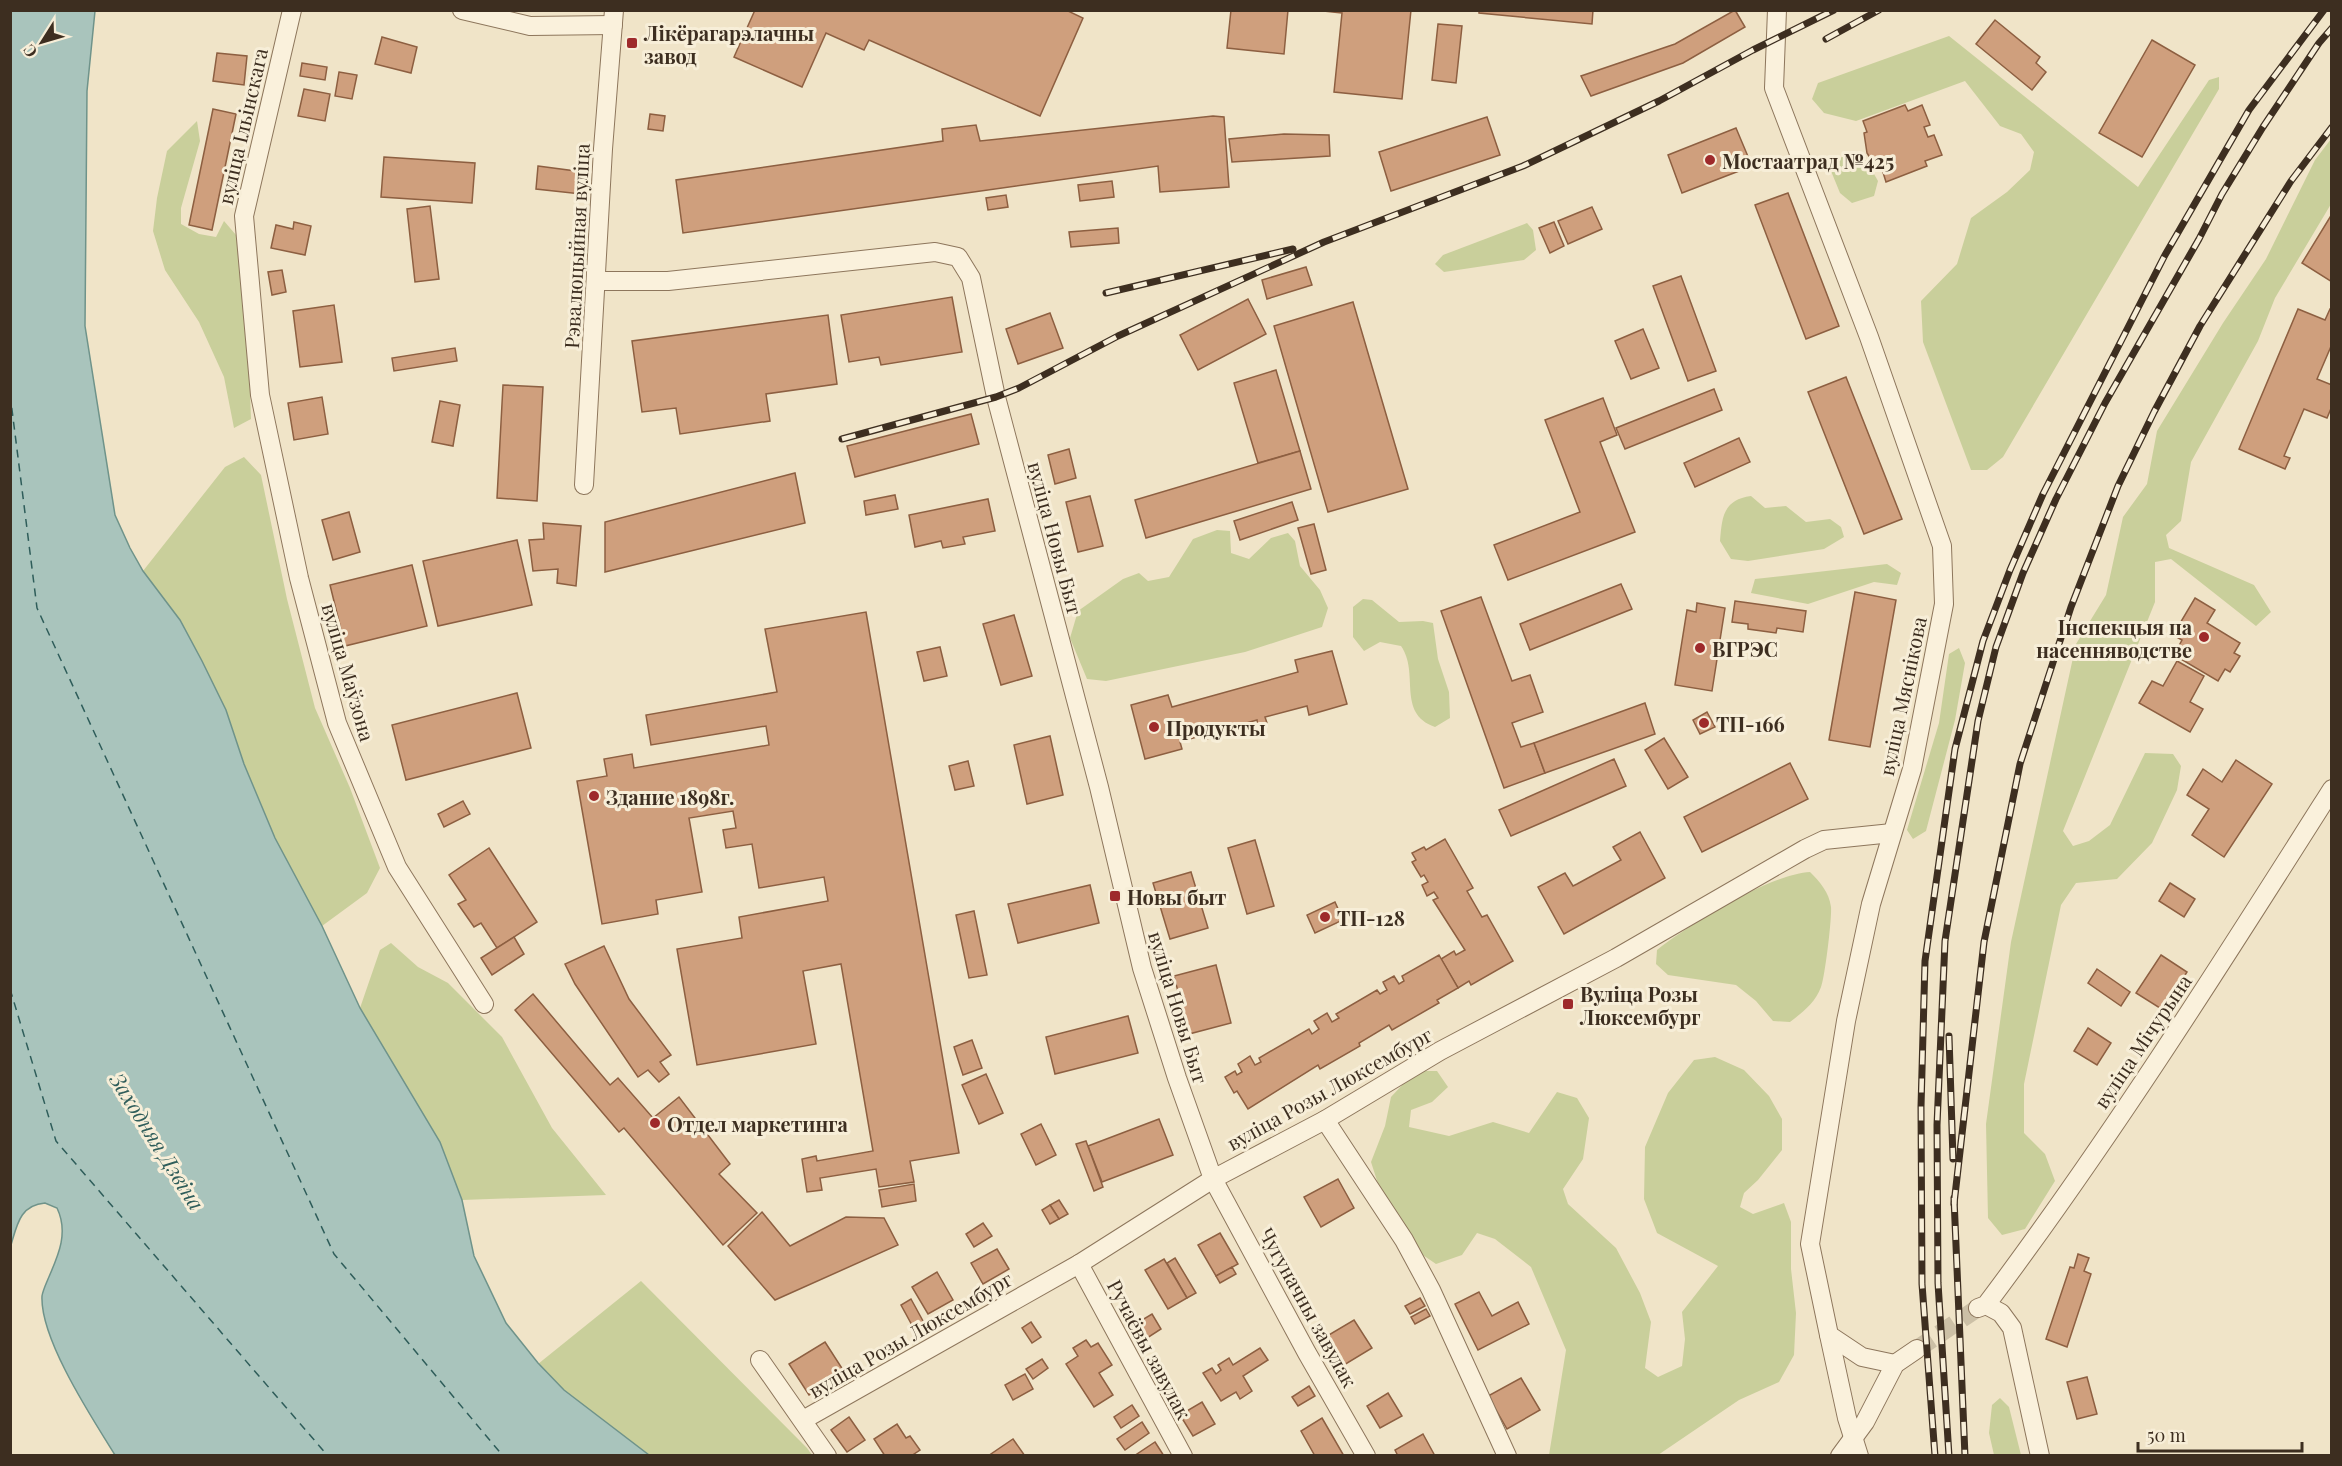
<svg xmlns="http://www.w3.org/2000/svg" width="2342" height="1466" font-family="'Playfair Display',serif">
  <rect width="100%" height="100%" fill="#f0e4c8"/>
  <g fill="#c9cf9b">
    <polygon points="1949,36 2138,187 2209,80 2219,77 2219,89 2003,457 1987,470 1971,470 1923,342 1921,301 1957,264 1971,218 2007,192 2030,170 2034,152 2021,134 2000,126 1965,81 1856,121 1824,113 1812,99 1818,83"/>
    <polygon points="197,121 200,141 181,208 181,224 199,234 216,237 224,221 236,235 246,284 251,419 234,428 224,377 199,322 165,270 153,231 157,198 167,151"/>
    <polygon points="2331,139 2331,204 2275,298 2258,341 2191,462 2181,521 2166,535 2169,548 2254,585 2271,612 2256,626 2171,559 2155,562 2155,602 2063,831 2073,846 2089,841 2110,825 2145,753 2173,754 2181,766 2177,790 2152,843 2117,879 2076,883 2061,905 2024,1084 2024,1133 2045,1154 2055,1181 2025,1229 2002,1235 1988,1218 1986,1124 2011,942 2076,644 2106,595 2123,517 2147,484 2157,431 2223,323 2266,259 2315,160"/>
    <polygon points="1855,151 1866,160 1878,181 1874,196 1852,203 1840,193 1831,171 1840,158"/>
    <polygon points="1527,223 1533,230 1536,250 1524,260 1444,272 1435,264 1443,255"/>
    <polygon points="244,457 261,475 287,599 315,708 350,788 380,868 367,893 322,926 275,838 244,764 226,710 202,661 180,620 143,571 225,467"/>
    <path d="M1751,496L1765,508L1786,506L1806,522L1830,519L1841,527L1844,537L1824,549L1748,561L1731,559L1720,541C1722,517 1723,500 1751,496Z"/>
    <polygon points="1217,530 1230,531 1231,553 1249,559 1271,538 1288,533 1295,541 1300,566 1320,590 1328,608 1322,627 1245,652 1106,681 1087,679 1070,638 1078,611 1123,579 1139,573 1148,581 1169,577 1193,539"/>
    <polygon points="1887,564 1901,573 1897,585 1874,582 1808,604 1751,593 1755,579"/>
    <path d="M1363,599L1372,600L1399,622L1423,621L1433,623L1438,659L1449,692L1450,718L1435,727C1396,713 1420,673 1401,646L1380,642L1364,651L1353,637V607Z"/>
    <polygon points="1959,648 1965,663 1955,720 1926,831 1913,839 1907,830 1939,723 1949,654"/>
    <path d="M1810,872C1820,882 1829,892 1831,907C1832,918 1825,977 1821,987C1815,1003 1803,1012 1790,1022L1773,1021L1756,1001L1736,985L1668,975L1656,964L1657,950C1689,925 1770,874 1810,872Z"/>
    <polygon points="391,943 418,967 448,983 502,1037 552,1128 606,1195 462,1200 440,1142 360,1008 380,950"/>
    <polygon points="1715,1057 1744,1070 1769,1096 1782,1119 1782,1150 1758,1180 1744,1193 1740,1207 1753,1214 1784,1203 1791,1222 1791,1269 1796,1313 1794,1355 1779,1382 1739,1400 1658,1455 1549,1455 1566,1350 1531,1267 1495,1239 1477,1233 1462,1255 1436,1264 1414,1249 1381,1193 1371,1162 1385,1126 1391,1097 1405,1082 1423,1071 1437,1071 1448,1087 1432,1102 1411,1110 1409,1127 1449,1136 1493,1122 1529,1133 1557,1092 1577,1098 1589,1118 1583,1159 1563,1189 1568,1204 1616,1248 1640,1293 1651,1322 1645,1368 1658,1377 1682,1366 1685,1339 1682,1312 1718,1266 1657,1233 1644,1199 1645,1147 1668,1093 1694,1060"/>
    <polygon points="641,1281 807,1448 812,1455 649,1455 564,1390 538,1364"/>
    <polygon points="2000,1398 2009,1407 2021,1455 1994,1455 1989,1433 1992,1405"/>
  </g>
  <path fill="#a9c4bc" stroke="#6f938a" stroke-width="1.5" d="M11,10L95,11L87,91L85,326L115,515L130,548L143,571L180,620L202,661L226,710L244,764L275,838L322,926L360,1008L440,1142L462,1200L474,1256L506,1323L538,1363L564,1390L649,1455H115C92,1418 40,1339 42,1296C43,1290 46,1284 48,1279C58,1256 69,1233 57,1208L45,1203C20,1205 17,1225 11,1245Z"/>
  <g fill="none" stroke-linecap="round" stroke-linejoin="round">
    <g stroke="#2f5d5a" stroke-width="1.5" stroke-dasharray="8 6" stroke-linecap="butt">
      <polyline points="10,394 37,608 334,1254 503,1456"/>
      <polyline points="10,989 56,1141 328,1456"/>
    </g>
  </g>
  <g fill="#cf9f7d" stroke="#8d5f41" stroke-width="1.5">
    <polygon points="755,10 1066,10 1083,18 1040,116 869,40 864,50 826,33 802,87 734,57"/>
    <polygon points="1231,10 1288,10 1284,54 1227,48"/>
    <polygon points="1314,10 1411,10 1402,99 1334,92 1342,13"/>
    <polygon points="1479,10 1593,10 1592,24 1479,13"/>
    <polygon points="1735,10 1745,27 1683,63 1591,96 1581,76 1675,44"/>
    <polygon points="1995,20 2040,57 2036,63 2046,72 2032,90 1976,44"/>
    <polygon points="1438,24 1462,26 1456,83 1432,80"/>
    <polygon points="382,37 417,47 411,73 375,64"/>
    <polygon points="2152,40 2195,65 2142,157 2099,133"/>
    <polygon points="217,53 247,56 244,85 213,81"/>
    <polygon points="302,63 327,67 325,80 300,76"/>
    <polygon points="339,72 357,75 352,99 335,96"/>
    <polygon points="304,89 330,94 325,121 298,116"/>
    <polygon points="1905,105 1908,111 1922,105 1930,125 1924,127 1928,137 1934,135 1942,155 1925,161 1927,166 1886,182 1882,169 1878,171 1867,153 1864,133 1867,132 1863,121"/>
    <polygon points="213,109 236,114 212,230 189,225"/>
    <polygon points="650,114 665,116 663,131 648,129"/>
    <polygon points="1213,116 1224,117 1229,187 1160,192 1158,166 683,233 676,180 943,141 942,129 976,125 980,141"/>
    <polygon points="1487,117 1500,155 1391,191 1379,152"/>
    <polygon points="1736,128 1752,166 1682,193 1668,155"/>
    <polygon points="1284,134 1329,135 1330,156 1232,162 1229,139"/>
    <polygon points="384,157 475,163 472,203 381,197"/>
    <polygon points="538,166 583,172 581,194 536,189"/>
    <polygon points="1112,181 1114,197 1080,201 1078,185"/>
    <polygon points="1788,193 1839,326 1806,339 1755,205"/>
    <polygon points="1006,195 1008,207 988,210 986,198"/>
    <polygon points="430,206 439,279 415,282 407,209"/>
    <polygon points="1592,207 1602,229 1568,244 1558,221"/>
    <polygon points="2332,214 2332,282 2302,263"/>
    <polygon points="294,222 311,226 305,255 271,248 276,225 293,229"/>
    <polygon points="1554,222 1564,246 1550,253 1539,228"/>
    <polygon points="1118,228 1119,243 1071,247 1069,232"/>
    <polygon points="1306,267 1312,285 1267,299 1262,280"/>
    <polygon points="282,270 286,292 272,295 268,272"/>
    <polygon points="1681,276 1716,371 1688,381 1653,286"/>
    <polygon points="952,297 962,352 881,365 879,357 849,362 841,315"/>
    <polygon points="1248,299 1266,334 1198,370 1180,335"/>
    <polygon points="1353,302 1408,489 1328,512 1274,326"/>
    <polygon points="334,305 342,362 300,367 293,311"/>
    <polygon points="2298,309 2325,320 2330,309 2332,310 2332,344 2317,379 2332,385 2332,406 2327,418 2304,409 2284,456 2290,458 2285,469 2239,449"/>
    <polygon points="1050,313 1063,348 1018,364 1006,329"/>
    <polygon points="828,315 837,384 766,394 770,421 680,434 676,408 642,412 632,341"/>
    <polygon points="1643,329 1659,368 1631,379 1615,341"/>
    <polygon points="455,348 457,361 394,371 392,358"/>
    <polygon points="1276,370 1300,451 1258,463 1234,383"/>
    <polygon points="1846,377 1902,519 1864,534 1808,392"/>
    <polygon points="503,385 543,387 537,501 497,498"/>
    <polygon points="1714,389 1722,410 1625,449 1616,428"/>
    <polygon points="322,397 328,434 294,440 288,403"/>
    <polygon points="1603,398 1617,435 1600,442 1635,532 1508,580 1494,545 1580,512 1545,420"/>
    <polygon points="440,401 460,405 453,446 432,442"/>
    <polygon points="971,414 979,444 855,477 847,446"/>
    <polygon points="1739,438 1750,462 1695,487 1684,463"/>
    <polygon points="1069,449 1076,478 1055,484 1048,455"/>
    <polygon points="1300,451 1311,489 1146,538 1135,500"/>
    <polygon points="795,473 805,523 605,572 605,522"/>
    <polygon points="895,495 898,509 866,515 864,501"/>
    <polygon points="1090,496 1103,546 1078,552 1066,502"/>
    <polygon points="988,499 995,531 963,537 965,544 943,548 941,541 915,547 909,515"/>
    <polygon points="1292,502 1298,520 1240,540 1234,521"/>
    <polygon points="349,512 360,552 333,560 322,520"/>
    <polygon points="543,523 581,526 576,586 557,583 558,569 533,571 529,540 544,539"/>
    <polygon points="1314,524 1326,570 1311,574 1298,528"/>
    <polygon points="517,540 532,605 438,626 423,561"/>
    <polygon points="412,565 427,626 345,646 330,585"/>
    <polygon points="1621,584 1632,609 1530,650 1520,624"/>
    <polygon points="1855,592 1896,600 1870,747 1829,740"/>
    <polygon points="1481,597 1512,681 1530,675 1543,712 1512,723 1521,747 1534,743 1545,773 1504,788 1441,611"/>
    <polygon points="2195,598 2215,610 2207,623 2240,643 2234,653 2240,656 2230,672 2225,669 2218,681 2174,655 2182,640 2173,635"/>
    <polygon points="1735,601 1806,611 1803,632 1777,628 1776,633 1748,629 1748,624 1732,622"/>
    <polygon points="1697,603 1725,608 1712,691 1675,685 1687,610 1696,612"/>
    <polygon points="866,612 959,1153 910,1161 914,1182 879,1187 876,1169 820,1178 822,1190 807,1192 802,1159 816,1156 817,1161 873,1151 841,964 803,971 816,1044 697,1065 677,949 742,938 739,917 828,901 824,877 759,888 752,844 726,848 723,830 736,828 733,811 689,818 702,892 656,900 658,914 602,924 577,781 607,776 604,759 632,754 634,768 769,745 766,726 651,745 646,715 777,692 765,629"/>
    <polygon points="1014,615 1032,676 1001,685 983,624"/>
    <polygon points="940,647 947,676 924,681 917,652"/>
    <polygon points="1332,651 1347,704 1309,715 1307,706 1265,717 1267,723 1258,726 1257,720 1211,733 1212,737 1204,740 1203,735 1180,742 1182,749 1145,759 1131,705 1168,695 1172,707 1298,672 1295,660"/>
    <polygon points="2177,661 2204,676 2190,702 2203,709 2190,732 2139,703 2152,681 2163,686"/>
    <polygon points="517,693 531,748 406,780 392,725"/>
    <polygon points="1645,703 1655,734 1545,773 1534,743"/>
    <polygon points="1707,712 1715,727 1700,734 1693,720"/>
    <polygon points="1050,736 1063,795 1027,804 1014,745"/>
    <polygon points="1664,738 1688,777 1668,789 1645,750"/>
    <polygon points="1614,759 1626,786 1511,836 1499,810"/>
    <polygon points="2236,760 2272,784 2224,857 2192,835 2209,809 2187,795 2203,769 2222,782"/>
    <polygon points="968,761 974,786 955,790 949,766"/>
    <polygon points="1790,763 1808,799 1702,852 1684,817"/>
    <polygon points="463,801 470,814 444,827 438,814"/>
    <polygon points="1640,832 1665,878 1564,934 1538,887 1565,873 1573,886 1577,884 1621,860 1613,847"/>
    <polygon points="1445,839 1473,888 1467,891 1482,917 1487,915 1513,961 1471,985 1469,981 1458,988 1441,959 1454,951 1456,955 1465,950 1433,900 1438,898 1434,892 1427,896 1422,885 1428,882 1424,875 1421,877 1412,862 1416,860 1412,853 1424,847 1426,850"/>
    <polygon points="1255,840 1274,906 1247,914 1228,848"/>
    <polygon points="489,848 537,922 497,948 481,923 474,927 458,904 466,900 449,875"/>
    <polygon points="1191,872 1208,928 1170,939 1153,883"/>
    <polygon points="2170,883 2195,899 2184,917 2159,901"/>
    <polygon points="1090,885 1099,923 1018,943 1008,904"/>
    <polygon points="1335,902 1343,920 1315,933 1307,915"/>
    <polygon points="974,911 987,975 969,978 956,915"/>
    <polygon points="514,937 524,954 492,975 481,958"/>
    <polygon points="604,946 629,999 671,1055 660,1062 669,1074 659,1082 648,1070 638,1077 575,984 565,964"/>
    <polygon points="1439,955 1458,988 1437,1000 1439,1003 1392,1030 1389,1025 1359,1043 1360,1046 1320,1069 1318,1065 1248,1109 1237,1091 1234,1093 1225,1077 1235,1071 1237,1075 1242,1072 1238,1064 1250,1056 1255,1065 1261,1062 1259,1058 1309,1029 1312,1034 1319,1029 1314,1021 1327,1013 1332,1022 1339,1018 1336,1014 1377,990 1380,994 1387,990 1383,982 1394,976 1399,984 1404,981 1402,976"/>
    <polygon points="2161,955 2187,972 2163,1010 2136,993"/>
    <polygon points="1216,965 1231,1023 1189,1034 1174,976"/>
    <polygon points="2097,969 2130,992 2121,1006 2088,983"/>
    <polygon points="533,994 610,1085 618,1078 653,1118 679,1097 730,1164 719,1174 757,1213 723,1245 624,1128 619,1132 515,1010"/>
    <polygon points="1128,1016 1138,1053 1055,1074 1046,1037"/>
    <polygon points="2088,1028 2111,1043 2097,1065 2074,1051"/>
    <polygon points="972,1040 982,1068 963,1075 954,1047"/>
    <polygon points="986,1074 1003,1113 979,1124 962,1085"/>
    <polygon points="1159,1119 1173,1155 1102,1182 1088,1146"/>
    <polygon points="1041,1124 1056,1155 1036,1165 1021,1134"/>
    <polygon points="1086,1141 1103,1187 1094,1191 1076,1144"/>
    <polygon points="1338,1179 1354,1208 1321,1227 1304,1197"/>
    <polygon points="914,1184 916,1201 882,1207 879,1190"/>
    <polygon points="1059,1200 1068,1214 1059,1219 1050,1205"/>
    <polygon points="1050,1205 1059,1219 1050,1224 1042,1210"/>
    <polygon points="762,1212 790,1246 846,1217 884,1218 898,1245 775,1300 728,1246"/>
    <polygon points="983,1223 992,1236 974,1247 966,1234"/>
    <polygon points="1220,1233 1238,1264 1216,1276 1198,1245"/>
    <polygon points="997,1249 1009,1269 983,1284 971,1263"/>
    <polygon points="2078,1254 2089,1258 2084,1271 2091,1274 2067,1347 2046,1339 2070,1267 2074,1268"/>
    <polygon points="1175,1258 1196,1293 1187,1298 1167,1263"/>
    <polygon points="1164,1259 1187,1298 1168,1309 1145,1270"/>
    <polygon points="1232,1267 1236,1274 1220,1283 1216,1276"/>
    <polygon points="937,1272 953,1300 928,1314 912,1287"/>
    <polygon points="1479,1292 1492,1316 1518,1302 1529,1324 1478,1350 1455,1304"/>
    <polygon points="1420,1298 1425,1306 1410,1314 1405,1306"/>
    <polygon points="911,1299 929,1332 919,1338 901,1305"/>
    <polygon points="1426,1309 1430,1316 1415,1324 1411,1317"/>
    <polygon points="1152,1314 1161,1329 1141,1342 1132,1326"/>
    <polygon points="1354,1320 1372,1348 1344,1365 1327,1336"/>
    <polygon points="1031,1322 1041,1337 1032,1343 1022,1328"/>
    <polygon points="1086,1340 1091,1347 1098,1343 1112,1365 1099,1373 1113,1395 1094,1407 1066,1364 1078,1356 1073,1348"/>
    <polygon points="825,1342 845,1373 809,1395 789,1364"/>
    <polygon points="1260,1348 1268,1360 1243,1376 1252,1391 1240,1399 1236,1392 1221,1401 1203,1373 1212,1368 1216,1374 1221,1370 1218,1365 1229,1358 1233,1365"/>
    <polygon points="1042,1359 1048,1368 1033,1379 1026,1369"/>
    <polygon points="1025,1374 1033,1389 1013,1400 1005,1385"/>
    <polygon points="2087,1377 2097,1414 2077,1419 2067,1382"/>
    <polygon points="1521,1378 1540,1410 1507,1429 1488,1396"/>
    <polygon points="1309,1386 1315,1396 1298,1406 1292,1397"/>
    <polygon points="1388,1393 1402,1416 1380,1428 1367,1406"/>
    <polygon points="1202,1402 1215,1424 1193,1436 1180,1415"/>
    <polygon points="1132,1405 1139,1416 1121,1428 1114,1417"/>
    <polygon points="849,1417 865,1440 847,1452 831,1430"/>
    <polygon points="1322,1418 1344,1456 1315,1456 1301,1431"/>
    <polygon points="1142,1422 1149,1433 1125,1450 1117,1439"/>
    <polygon points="897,1424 906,1438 910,1436 920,1450 911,1456 885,1456 874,1439"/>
    <polygon points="1423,1434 1435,1456 1398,1456 1395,1450"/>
    <polygon points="1013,1439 1025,1456 988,1456"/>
    <polygon points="1155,1442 1164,1456 1134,1456"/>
  </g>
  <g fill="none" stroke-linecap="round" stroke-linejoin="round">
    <polyline stroke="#ccc0a6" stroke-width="18" stroke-dasharray="18 9" stroke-linecap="butt" points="1917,1349 1978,1308"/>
    <g stroke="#8d765c" stroke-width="20">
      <g id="minor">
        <polyline points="292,10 244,216 260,395 299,578 337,723 397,867 484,1004"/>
        <polyline points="462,10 530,26 613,25"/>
        <polyline points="1777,10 1774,88 1869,337 1942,546 1944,604 1912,769 1871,904 1846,1021 1810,1244 1829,1335 1862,1357 1895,1364"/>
        <polyline points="597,281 668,281 935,252 958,257 971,278 996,397 1099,787 1142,968 1177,1078 1213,1179 1307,1353 1366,1456"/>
        <polyline points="584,485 603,149 614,10"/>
        <polyline points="1325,1120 1404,1240 1431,1290 1507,1456"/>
        <polyline points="1079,1264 1183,1456"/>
        <polyline points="1986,1305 2001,1313 2012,1328 2040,1456"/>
        <path d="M1978,1308L1986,1305C2110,1140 2221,964 2332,789"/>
        <polyline points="1829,1335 1847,1418 1859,1456"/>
        <polyline points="760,1360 827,1456"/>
        <polyline points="803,1420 1079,1264 1213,1179 1325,1120 1440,1051 1616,958 1805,849 1824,840 1892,833"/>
        <polyline points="1840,1456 1865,1422 1895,1364 1917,1349"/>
      </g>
    </g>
    <use href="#minor" stroke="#faf1dc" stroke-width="18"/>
    <g stroke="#3d2e20" stroke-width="7">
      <g id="rail">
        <polyline points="1826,39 1879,10"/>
        <polyline points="1106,293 1293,249"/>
        <polyline points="842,439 996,397 1019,388 1118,336 1324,242 1523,166 1659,101 1753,50 1834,10"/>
        <polyline points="1949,1036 1953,1159"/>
        <polyline points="1954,1198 1965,1456"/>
        <polyline points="1954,1204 1984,942 2020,764 2071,607 2118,486 2154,412 2200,326 2291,181 2332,127"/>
        <polyline points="1935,1456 1922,1284 1921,1107 1925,961 1955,749 1983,641 2010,570 2043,494 2165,255 2249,110 2324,10"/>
        <polyline points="1949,1456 1938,1283 1937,1125 1945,941 1978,721 1996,647 2023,573 2056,499 2105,403 2199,239 2222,194 2263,127 2319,43 2332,28"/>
      </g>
    </g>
    <use href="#rail" stroke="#f7eed8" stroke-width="4.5" stroke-dasharray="14" stroke-linecap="butt"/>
  </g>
  <g fill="#9e2a2b" stroke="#f7eed8" stroke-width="2">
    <rect x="626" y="37" width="12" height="12" rx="3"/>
    <circle cx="1710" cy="160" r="6"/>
    <circle cx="2204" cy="637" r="6"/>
    <circle cx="1700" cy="648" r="6"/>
    <circle cx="1704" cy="723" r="6"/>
    <circle cx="1154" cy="727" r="6"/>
    <circle cx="594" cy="796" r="6"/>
    <rect x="1109" y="890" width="12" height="12" rx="3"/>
    <circle cx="1325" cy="917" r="6"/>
    <rect x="1562" y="998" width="12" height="12" rx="3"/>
    <circle cx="655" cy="1123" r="6"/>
  </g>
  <g text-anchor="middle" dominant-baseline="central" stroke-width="6" stroke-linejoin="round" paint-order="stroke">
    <g font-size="20" font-weight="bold" fill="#3d2e20" stroke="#f7eed8" text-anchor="start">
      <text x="644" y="32">Лікёрагарэлачны<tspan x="644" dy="23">завод</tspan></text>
      <text x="1722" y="160">Мостаатрад №425</text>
      <text x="2192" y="626" text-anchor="end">Інспекцыя па<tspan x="2192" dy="23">насенняводстве</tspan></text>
      <text x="1712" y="648">ВГРЭС</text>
      <text x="1716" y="723">ТП-166</text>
      <text x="1166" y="727">Продукты</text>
      <text x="606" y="796">Здание 1898г.</text>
      <text x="1127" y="896">Новы быт</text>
      <text x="1337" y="917">ТП-128</text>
      <text x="1580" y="993">Вуліца Розы<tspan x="1580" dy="23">Люксембург</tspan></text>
      <text x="667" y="1123">Отдел маркетинга</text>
    </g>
    <g font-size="20" fill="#3d2e20" stroke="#f7eed8">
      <text transform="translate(242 126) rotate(-77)">вуліца Ільінскага</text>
      <text transform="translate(576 246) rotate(-87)">Рэвалюцыйная вуліца</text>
      <text transform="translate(1056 538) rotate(75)">вуліца Новы Быт</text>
      <text transform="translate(349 672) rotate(74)">вуліца Маўзона</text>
      <text transform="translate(1902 696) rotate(-78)">вуліца Мяснікова</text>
      <text transform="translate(1179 1007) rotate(73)">вуліца Новы Быт</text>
      <text transform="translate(2142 1041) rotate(-56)">вуліца Мічурына</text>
      <text transform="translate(1329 1088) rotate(-29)">вуліца Розы Люксембург</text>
      <text transform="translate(1309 1307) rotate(61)">Чугуначны завулак</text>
      <text transform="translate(910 1334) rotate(-30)">вуліца Розы Люксембург</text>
      <text transform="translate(1150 1349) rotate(62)">Ручаёвы завулак</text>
    </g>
    <g font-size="21" font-style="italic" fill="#2f5d5a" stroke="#f7eed8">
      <text transform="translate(158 1141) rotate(58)">Заходняя Дзвіна</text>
    </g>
  </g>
  <rect width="2342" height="1466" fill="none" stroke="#3d2e20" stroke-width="24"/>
  <g transform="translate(42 42) rotate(233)" stroke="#f7eed8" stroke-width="4.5" paint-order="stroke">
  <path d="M0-4.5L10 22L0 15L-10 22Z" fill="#3d2e20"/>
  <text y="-9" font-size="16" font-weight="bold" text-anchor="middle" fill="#3d2e20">С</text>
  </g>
  <path d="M2138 1442v9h164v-9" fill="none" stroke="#3d2e20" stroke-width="3"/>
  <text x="2147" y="1442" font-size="18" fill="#3d2e20" stroke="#f7eed8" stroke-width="4.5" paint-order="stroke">50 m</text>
</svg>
